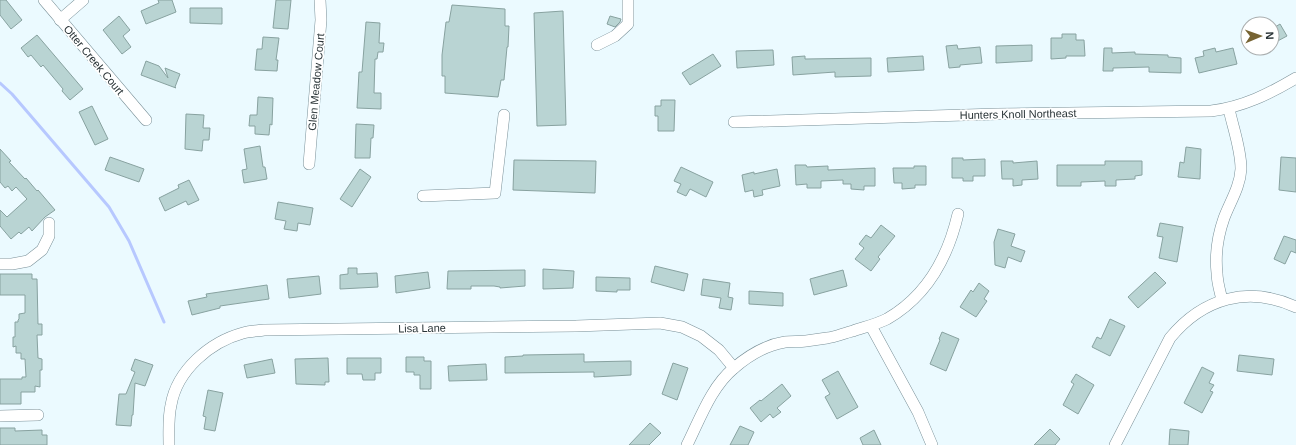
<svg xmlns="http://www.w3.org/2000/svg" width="1296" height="445" font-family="Helvetica,sans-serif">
  <rect width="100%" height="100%" fill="#ebfaff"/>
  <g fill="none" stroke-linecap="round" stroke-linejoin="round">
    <polyline stroke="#b7c8ff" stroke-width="3" points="0,83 12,94 109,207 129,241 164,322"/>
  </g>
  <g fill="#b9d4d3" stroke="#88a2a0">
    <polygon points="0,0 6,0 22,20 11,29 0,15"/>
    <polygon points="158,0 172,0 176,12 146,24 141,11 159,3"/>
    <polygon points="276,0 291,0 288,29 273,28"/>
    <polygon points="452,5 505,9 505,26 509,26 508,47 507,47 504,80 501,80 498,97 445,93 445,76 442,76 442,55 446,22 449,22"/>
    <polygon points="190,8 222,8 222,24 190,23"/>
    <polygon points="563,11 566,125 537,126 534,13"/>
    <polygon points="119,16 130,30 123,36 131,47 122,54 103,30"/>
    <polygon points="610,16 621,19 620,22 615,27 607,24"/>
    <polygon points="366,22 380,23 379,43 384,43 383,52 378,52 377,59 375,59 374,93 381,93 381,109 357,108 359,72 362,72"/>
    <polygon points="1280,24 1287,36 1272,44 1272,29"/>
    <polygon points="1062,34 1076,34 1076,40 1084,40 1085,56 1066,56 1066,58 1051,59 1051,38 1062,38"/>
    <polygon points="37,35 83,89 70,100 62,91 63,89 43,65 41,67 31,55 28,57 21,48"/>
    <polygon points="263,37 279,38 276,60 278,60 277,71 255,70 257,49 262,49"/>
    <polygon points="957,45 958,49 980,47 982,63 960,65 960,67 949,68 946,46"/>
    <polygon points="1032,45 1032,61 996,63 996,46"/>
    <polygon points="1104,48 1112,48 1112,53 1135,52 1135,54 1168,55 1168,57 1181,58 1181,73 1149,72 1149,67 1113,68 1113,71 1103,71"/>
    <polygon points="1215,48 1216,52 1233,48 1237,64 1199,73 1195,58 1204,56 1203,51"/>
    <polygon points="773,50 774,65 737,68 736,51"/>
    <polygon points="713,54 721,66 690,85 682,73"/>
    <polygon points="805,56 805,59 871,58 871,76 835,77 835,72 793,75 792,57"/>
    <polygon points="923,56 924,70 888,72 887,58"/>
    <polygon points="146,61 159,66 168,78 165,68 180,74 175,87 176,88 141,75"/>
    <polygon points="258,97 273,98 272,125 270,124 269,135 255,134 255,126 249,126 250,115 257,115"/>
    <polygon points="661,100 675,100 674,131 658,131 658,116 655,116 655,106 661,106"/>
    <polygon points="92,106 108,139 95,145 79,112"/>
    <polygon points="186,114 204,115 203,128 210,128 209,140 203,140 202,151 185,149"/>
    <polygon points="356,124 374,125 373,138 371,138 370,158 355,158"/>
    <polygon points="260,146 263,167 265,167 267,179 244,183 242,170 247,169 244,149"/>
    <polygon points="1186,147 1201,149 1200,179 1178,177 1180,162 1184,163"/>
    <polygon points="0,149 11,161 9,162 25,179 26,178 37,191 38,190 55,210 45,217 32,231 29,227 21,234 19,232 11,239 0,226 0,210 7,217 27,199 16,187 12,191 8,186 5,188 0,182"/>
    <polygon points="110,157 144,169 139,182 105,170"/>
    <polygon points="1281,157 1296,158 1296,192 1279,190"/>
    <polygon points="952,158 963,158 963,160 985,159 985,176 973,176 973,181 963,181 963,178 952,178"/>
    <polygon points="514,160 596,161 595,193 513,190"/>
    <polygon points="1001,161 1013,161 1013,163 1037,161 1038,179 1022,180 1022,185 1013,186 1013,179 1002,179"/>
    <polygon points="1105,161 1142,161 1142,175 1135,176 1135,179 1116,180 1116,186 1105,186 1105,181 1081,182 1081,186 1057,186 1057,165 1105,165"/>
    <polygon points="795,165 806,165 807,167 828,166 828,170 875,168 875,186 864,186 864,190 851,189 851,184 843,184 843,180 821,181 821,188 807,188 807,184 796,185"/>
    <polygon points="914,166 926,166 926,185 915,185 915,188 902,189 902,183 894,183 893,168 914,168"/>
    <polygon points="681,167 713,182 706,197 690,189 686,196 677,192 681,184 674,181"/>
    <polygon points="360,169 371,177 352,207 340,199"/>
    <polygon points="777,169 780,186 762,190 763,195 754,197 753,190 745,192 742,175 754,172 754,174"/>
    <polygon points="189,180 199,200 188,205 186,201 165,211 159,198 179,188 178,185"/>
    <polygon points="278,202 313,208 310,225 298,223 297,231 284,229 286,221 275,219"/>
    <polygon points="1160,223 1183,227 1177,262 1159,258 1163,237 1157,236"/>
    <polygon points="881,225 895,236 878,257 880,259 871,271 855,259 864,248 859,244 866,235 871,238"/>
    <polygon points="998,229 1015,234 1011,246 1025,251 1021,262 1008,257 1005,268 995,265 994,242"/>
    <polygon points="1284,236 1296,240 1296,253 1291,251 1285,264 1274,259"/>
    <polygon points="655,266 688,274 684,291 651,282"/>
    <polygon points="348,268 357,268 357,274 377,273 378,287 340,289 340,275 348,274"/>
    <polygon points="543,269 574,271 573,288 543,289"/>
    <polygon points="525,270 525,286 500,288 500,287 494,286 471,286 471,289 447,289 448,271"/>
    <polygon points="843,270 847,286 814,295 810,279"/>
    <polygon points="428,272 430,288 396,293 395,276"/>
    <polygon points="1155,272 1166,283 1138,308 1128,297"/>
    <polygon points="0,274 32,274 32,279 37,279 38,324 42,324 42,335 37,335 38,358 42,359 42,370 40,370 40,387 35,386 35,392 21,392 21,404 0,404 0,379 22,379 22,377 26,377 25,359 21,359 21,353 16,353 16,346 13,347 13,337 15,337 15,322 18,322 18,320 19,319 19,314 25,313 25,295 0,295"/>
    <polygon points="319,276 321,294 289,298 287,279"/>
    <polygon points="596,277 630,278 630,290 617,290 617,292 596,291"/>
    <polygon points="703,279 730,283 728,297 733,298 731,310 719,308 721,298 701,295"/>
    <polygon points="979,283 989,291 984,299 987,301 976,317 960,307 971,290 973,292"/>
    <polygon points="267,285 269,299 220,306 220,308 192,315 188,301 207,297 206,294"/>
    <polygon points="749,291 783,293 783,306 749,304"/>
    <polygon points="1110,319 1125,326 1110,356 1092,347 1097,337 1101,339"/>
    <polygon points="942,332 959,339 946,371 930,364 940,340 939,339"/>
    <polygon points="584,354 584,362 631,361 631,375 594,377 594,372 505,373 505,357 523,356 523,355"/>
    <polygon points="1239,355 1274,359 1272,375 1237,371"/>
    <polygon points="406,357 424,357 424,361 431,361 431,389 420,389 420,375 414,375 414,372 406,372"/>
    <polygon points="328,358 329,382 325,382 325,385 296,384 295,359"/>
    <polygon points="347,358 381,358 381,373 375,373 375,380 363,380 362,374 347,374"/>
    <polygon points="135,359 153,365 145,386 135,383 133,415 132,415 131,426 116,425 119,394 126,394 135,372 131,370"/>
    <polygon points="272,359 275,373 247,378 244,365"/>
    <polygon points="673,363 688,368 677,400 662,394"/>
    <polygon points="486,364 487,380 449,381 448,366"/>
    <polygon points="1202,367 1214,373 1209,383 1214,385 1210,391 1213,392 1202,413 1184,403"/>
    <polygon points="838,371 858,407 837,419 825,397 830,394 822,380"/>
    <polygon points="1076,374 1094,385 1078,414 1063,405 1074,384 1071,382"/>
    <polygon points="782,384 791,396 777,408 781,412 773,418 770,414 761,422 750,408 760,400 761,401"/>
    <polygon points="208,390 223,393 215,431 204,429 206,417 203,416"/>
    <polygon points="650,423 661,433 649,445 629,445"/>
    <polygon points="740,426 754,432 748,445 730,445"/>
    <polygon points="0,428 15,428 15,431 42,430 42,435 47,435 47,445 0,445"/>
    <polygon points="1050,429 1060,439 1055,445 1034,445"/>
    <polygon points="1170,429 1189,431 1188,445 1169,445"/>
    <polygon points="874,430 881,445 863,445 860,438"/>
  </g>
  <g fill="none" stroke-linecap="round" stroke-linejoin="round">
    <g stroke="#799098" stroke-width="12">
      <g id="minor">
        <polyline points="44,0 146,120"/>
        <polyline points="60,20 83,0"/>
        <polyline points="597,45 615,36 628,24 628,0"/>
        <path d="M734,122L997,114L1211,111C1243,107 1269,94 1296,78"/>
        <polyline points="309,164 321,20 320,0"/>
        <polyline points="423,196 495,193 504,115"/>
        <polyline points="0,264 12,264 28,261 42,250 49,236 49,223"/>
        <path d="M1222,300C1220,291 1217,282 1217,273C1215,255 1218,235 1224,218C1230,202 1240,187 1241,169C1241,149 1233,128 1229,109"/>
        <polyline points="871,326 918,412 932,445"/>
        <polyline points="0,416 38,415"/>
        <path d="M169,445C169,432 168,418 171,405C177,370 210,342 243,333C250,331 257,331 264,330L576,326L660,323L682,327L701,336L719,350L734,368"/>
        <path d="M687,445C700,419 711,387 734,368C748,356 766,345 785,342C792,341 799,342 806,341C813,340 820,339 827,338C836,337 844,333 853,331C865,327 877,324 887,319C927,296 948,257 958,214"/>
        <path d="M1115,445L1170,338C1203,298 1248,285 1296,307"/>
      </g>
    </g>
    <use href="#minor" stroke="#fff" stroke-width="11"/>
  </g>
  <g text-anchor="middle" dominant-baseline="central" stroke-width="3.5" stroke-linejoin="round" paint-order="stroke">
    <g font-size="11" fill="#2a3437" stroke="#fff">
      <text transform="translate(94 60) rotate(50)">Otter Creek Court</text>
      <text transform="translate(316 82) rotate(-85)">Glen Meadow Court</text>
      <text transform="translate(1018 114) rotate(-1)">Hunters Knoll Northeast</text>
      <text transform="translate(422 328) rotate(-1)">Lisa Lane</text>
    </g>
  </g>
  <g transform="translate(1260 36) rotate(88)"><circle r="19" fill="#ffffff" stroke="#aaaeaf"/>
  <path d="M0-3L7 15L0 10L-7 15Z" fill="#766332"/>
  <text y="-6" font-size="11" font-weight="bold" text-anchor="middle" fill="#2a3437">N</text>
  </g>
</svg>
